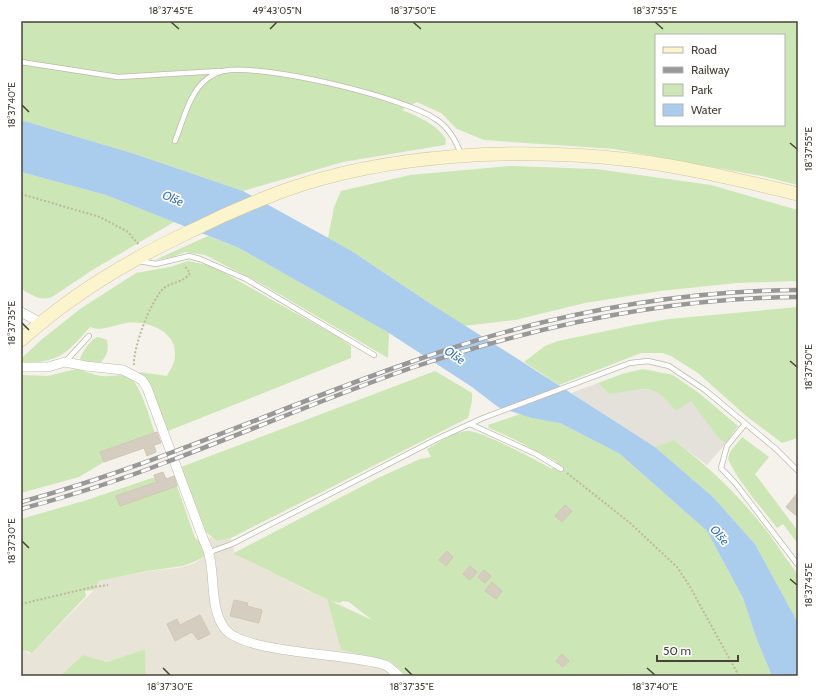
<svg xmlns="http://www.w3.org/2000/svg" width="819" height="697" font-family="Cabin,sans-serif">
  <rect width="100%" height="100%" fill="#f4f2ea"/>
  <polygon fill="#e8e4d8" points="211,537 217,541 231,538 235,555 261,565 305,590 327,599 341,650 390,661 407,676 146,676 145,649 107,662 83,655 60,676 21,676 21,652 24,650 29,654 32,653 94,590 99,581 149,571 178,568 195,563 206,555 200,542"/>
  <polygon fill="#e4e1db" points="598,383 609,394 638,389 657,390 668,400 676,411 691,400 719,439 726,443 707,465 674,440 655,447 571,393"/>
  <g fill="#cce6b5" fill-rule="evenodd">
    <path d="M21,21H798V185L762,176L614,149L484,140L457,129L441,113L417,102L402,110C419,117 435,123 446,139L445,145L343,162L243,191L135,154L21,120ZM656,35H784V125H656Z"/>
    <polygon points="511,166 596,169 711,185 798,210 798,281 736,283 660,291 585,303 515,320 464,326 350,250 328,238 334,207 341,191 410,175"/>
    <path d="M21,172L106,195L174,222L94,269L52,297C39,302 32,294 21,289Z"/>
    <polygon points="208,236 239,248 389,333 388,358 262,284 205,255 185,252 172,257 155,260"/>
    <path d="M188,261L212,266L340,338L351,346V358L168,431L150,384L139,372L167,376C170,370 175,363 175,356C177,331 147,320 126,323C113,325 103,332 90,327C65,355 60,362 21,363V359L41,340L80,309L136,273L170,267Z"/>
    <polygon points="798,307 798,438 782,443 745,415 698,373 671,356 663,353 641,353 559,385 524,362 545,346 558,341 635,325 669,319"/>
    <path d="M98,337L107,340C109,349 107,356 101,362H83L80,359C82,352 91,339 98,337Z"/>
    <path d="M76,369C85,371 93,375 102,376C111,377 119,374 127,376C140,380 150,420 155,433L100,453L104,462L79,477L21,493V375L48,376Z"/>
    <path d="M643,369L673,375L699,393L738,426L726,443L719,439L691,401L676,411C652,379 643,390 609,394L598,383L622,374Z"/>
    <polygon points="435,371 472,393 472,401 468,418 231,538 217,541 206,532 181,467"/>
    <path d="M520,414L560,423L620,454L707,531L743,598L757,640L772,676H407L390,661L341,650L327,599C295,586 267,567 235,555L234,553L378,478L420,459L431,457L427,449C439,443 453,432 467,431C481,430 537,461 552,469L557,462L516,440L489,428L488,425ZM331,601L340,603L343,601L349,602L372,620Z"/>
    <path d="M742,437L769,457L755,474L798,531V544L783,524L777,528C760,505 740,485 728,459L730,452Z"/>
    <path d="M674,440C718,474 755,511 785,557C789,563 797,571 798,578C801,592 798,609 798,623L755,544L713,497L655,447Z"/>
    <path d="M155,477L157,482L116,496L120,506L177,486L195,538L200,542L206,555C186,569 170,567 147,571C131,574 115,578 99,581L94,590L85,591L86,596L32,653L24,650L22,652L21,519L87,500Z"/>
    <polygon points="145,649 146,676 60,676 83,655 107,662"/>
  </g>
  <polygon fill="#aacced" points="21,120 135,154 243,191 350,250 434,306 510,354 655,447 713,497 755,544 798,623 798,676 772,676 757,640 743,598 707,531 620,454 560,423 532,418 498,407 472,387 389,333 239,248 106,195 21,172"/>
  <g fill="#d5cec0" stroke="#d0c7b3">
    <polygon points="157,432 161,443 154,445 156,452 147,456 144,448 104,462 100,452"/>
    <polygon points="163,472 166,479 174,476 177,486 120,506 116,496 157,482 154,475"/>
    <polygon points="798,492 798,517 786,507"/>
    <polygon points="565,505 572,511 562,522 555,516"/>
    <polygon points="447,551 453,557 446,566 439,560"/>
    <polygon points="470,566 477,572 470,580 463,574"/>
    <polygon points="484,570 491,576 485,583 478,577"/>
    <polygon points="492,582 502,591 496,599 485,591"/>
    <polygon points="234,600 248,603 247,606 262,610 259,623 230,616"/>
    <polygon points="200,615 210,634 198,640 192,632 175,641 167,624 177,619 180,625"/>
    <polygon points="562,654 569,661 563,667 556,661"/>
  </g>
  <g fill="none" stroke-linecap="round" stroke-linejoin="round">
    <g stroke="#bfbaad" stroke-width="6">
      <g id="lane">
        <polyline points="21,62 118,77 220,71"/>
        <path d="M175,141C183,122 189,92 207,79C211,76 218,72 223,71C261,63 405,97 437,120C449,128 456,141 461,154"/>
        <polyline points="139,261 156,264 189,256 200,259 246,279 374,355"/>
        <polyline points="65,362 89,336"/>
        <polyline points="470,424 536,454 561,469"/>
        <polyline points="745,424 727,446 721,468 736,484 798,565"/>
        <polyline points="210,552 232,544 437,439 483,418 630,363 648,361 669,366 705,390 776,449 798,471"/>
      </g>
    </g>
    <g stroke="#bfbaad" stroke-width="10">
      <g id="street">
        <polyline points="21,312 41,323"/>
        <path d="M21,367H48L65,362L86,366L123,370L142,380L147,388L204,541C218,567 207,606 225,629C245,654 350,653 385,665C390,667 395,673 399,676"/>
      </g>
    </g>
    <g stroke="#d1c79c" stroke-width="14">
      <path id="secondary" d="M21,340C72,294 129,260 191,231C221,216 251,203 283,191C388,153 521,147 631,160C687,167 743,181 798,194"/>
    </g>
    <g stroke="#c0b79f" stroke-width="2" stroke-dasharray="2 2" stroke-linecap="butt">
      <polyline points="21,194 100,217 128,232 139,245"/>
      <path d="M134,365C133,347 151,300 164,288C172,282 185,282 190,273L184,265"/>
      <polyline points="567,473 630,523 677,567 689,585 739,676"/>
      <polyline points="21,604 93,587 108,585"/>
    </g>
    <use href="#lane" stroke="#fff" stroke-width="4.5"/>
    <use href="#street" stroke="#fff" stroke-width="9"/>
    <use href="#secondary" stroke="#fcf4cc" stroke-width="13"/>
    <g stroke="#989898" stroke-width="4.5">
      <g id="rail">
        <path d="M21,502C154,466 278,408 408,363C533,318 664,291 798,290"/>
        <path d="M21,509C69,496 118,481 164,463C247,432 328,397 411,368C536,326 666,298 798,297"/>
      </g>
    </g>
    <use href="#rail" stroke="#fff" stroke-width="3" stroke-dasharray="9" stroke-linecap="butt"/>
  </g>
  <path fill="none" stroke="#484338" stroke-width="1.5" d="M171,22L179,29M413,22L421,29M655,22L663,29M270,29L277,22M22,105L29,112M790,143L797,149M22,323L29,330M790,361L797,367M22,541L29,548M790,579L797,585M163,668L170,675M405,668L412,675M647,668L655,675"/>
  <g text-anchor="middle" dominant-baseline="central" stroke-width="3.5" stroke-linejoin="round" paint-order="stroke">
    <g font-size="12" font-style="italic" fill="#3672ae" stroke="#fff">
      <text transform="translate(173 198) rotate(23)">Olše</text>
      <text transform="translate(455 355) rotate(34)">Olše</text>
      <text transform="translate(720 535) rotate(49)">Olše</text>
    </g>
  </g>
  <rect width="819" height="697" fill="none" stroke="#ffffff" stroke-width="44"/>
  <rect x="655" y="34" width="130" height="92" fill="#ffffff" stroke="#b6b4af"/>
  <rect x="663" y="47" width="20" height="6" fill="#fcf4cc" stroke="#b6b4af"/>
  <text x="691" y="54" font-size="12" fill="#484338">Road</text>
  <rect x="663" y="67" width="20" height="6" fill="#989898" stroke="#b6b4af"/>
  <text x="691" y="74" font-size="12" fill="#484338">Railway</text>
  <rect x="663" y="84" width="20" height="12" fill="#cce6b5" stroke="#b6b4af"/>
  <text x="691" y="94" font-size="12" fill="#484338">Park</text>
  <rect x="663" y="104" width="20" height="12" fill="#aacced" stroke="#b6b4af"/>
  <text x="691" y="114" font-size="12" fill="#484338">Water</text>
  <path d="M657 655v6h81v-6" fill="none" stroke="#484338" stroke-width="2"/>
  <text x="663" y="655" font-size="12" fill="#484338" stroke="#ffffff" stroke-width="3" paint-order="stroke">50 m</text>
  <rect x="22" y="22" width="775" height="653" fill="none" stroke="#484338" stroke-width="1.5"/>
  <g font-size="10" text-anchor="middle" fill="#484338">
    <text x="171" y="14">18°37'45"E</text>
    <text x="277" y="14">49°43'05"N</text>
    <text x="413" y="14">18°37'50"E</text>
    <text x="655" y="14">18°37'55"E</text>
    <text transform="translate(11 105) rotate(-90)" y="4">18°37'40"E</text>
    <text transform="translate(808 149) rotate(-90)" y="4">18°37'55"E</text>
    <text transform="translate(11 323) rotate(-90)" y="4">18°37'35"E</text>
    <text transform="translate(808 367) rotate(-90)" y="4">18°37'50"E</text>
    <text transform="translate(11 541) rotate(-90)" y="4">18°37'30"E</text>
    <text transform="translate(808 585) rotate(-90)" y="4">18°37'45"E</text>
    <text x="170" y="690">18°37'30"E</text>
    <text x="412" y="690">18°37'35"E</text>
    <text x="655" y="690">18°37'40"E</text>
  </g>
</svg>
